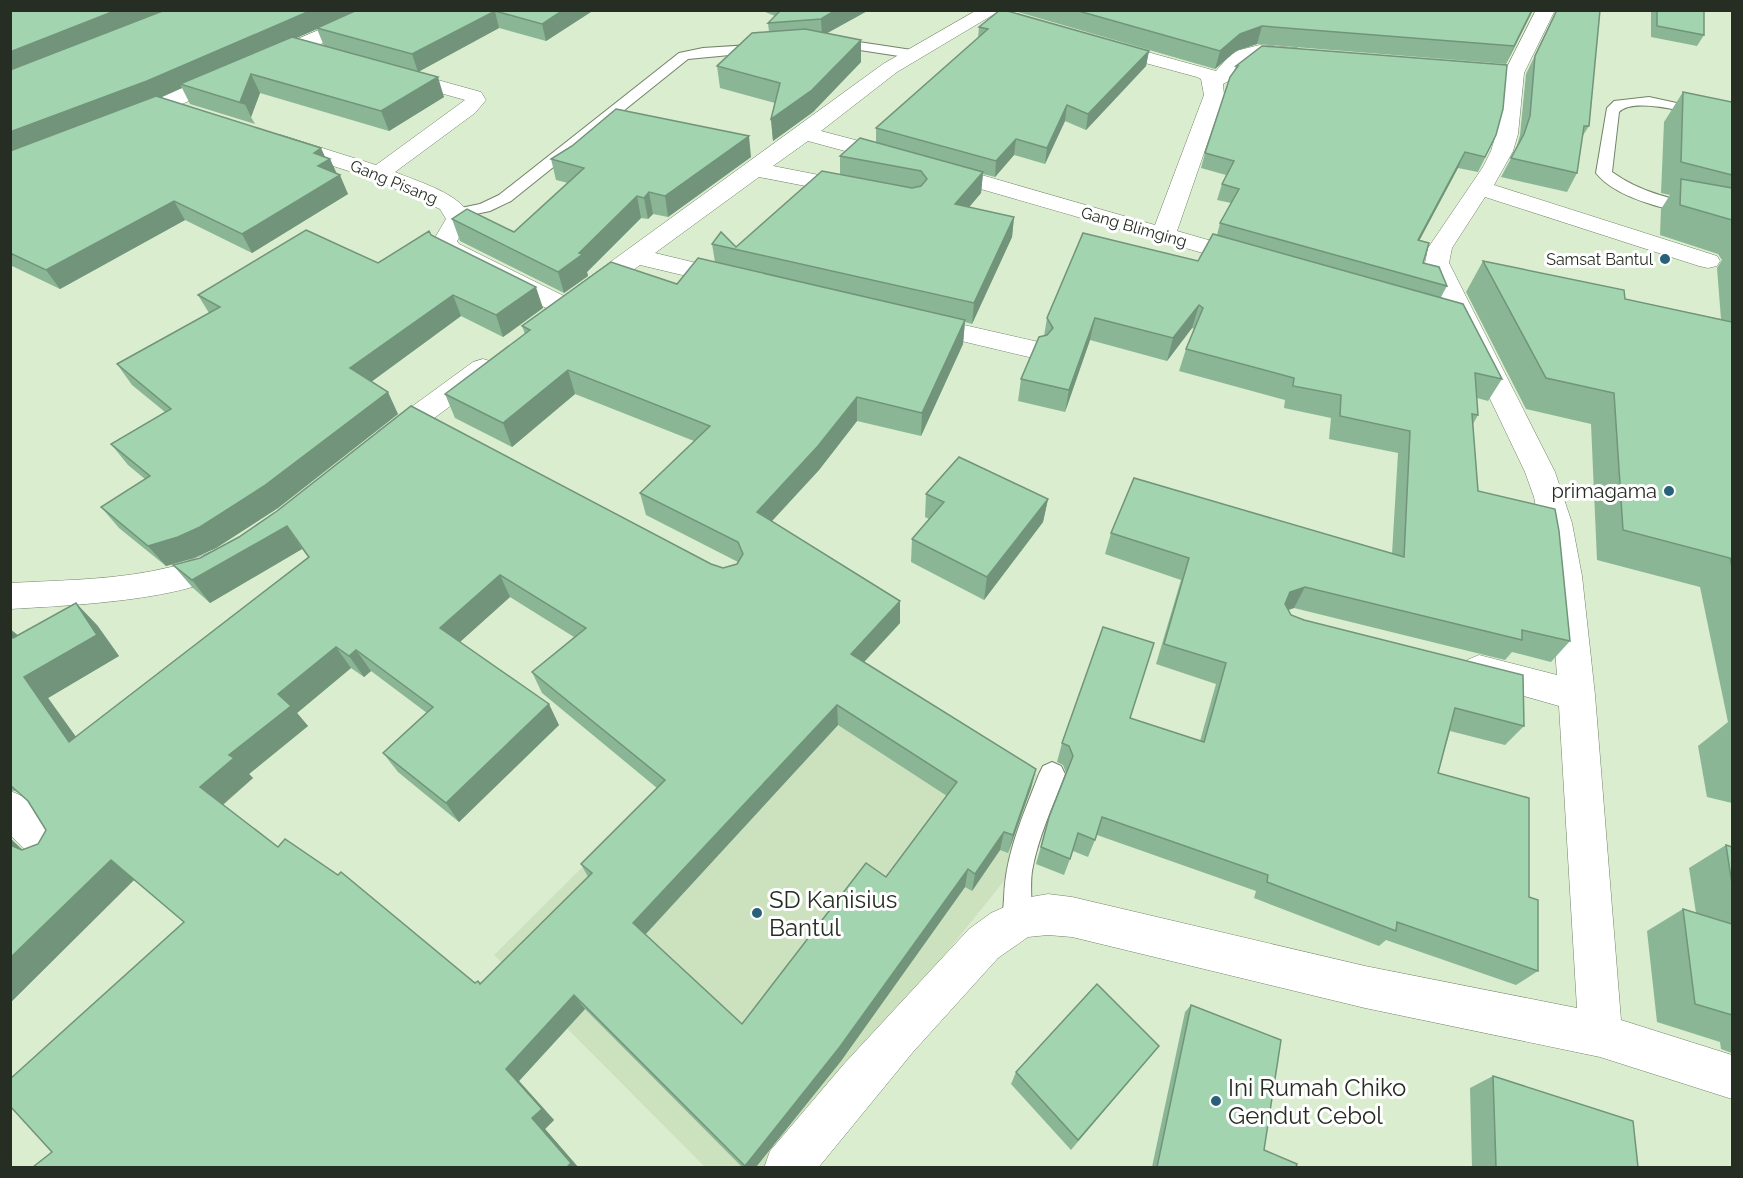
<svg xmlns="http://www.w3.org/2000/svg" width="1743" height="1178" font-family="Raleway,sans-serif">
  <rect width="100%" height="100%" fill="#daedcf"/>
  <polygon fill="#cce2bf" points="818,633 1047,781 1012,871 774,1167 705,1167 494,955"/>
  <g fill="none" stroke-linecap="round" stroke-linejoin="round">
    <g stroke="#728369" stroke-width="2">
      <g id="lane">
        <polygon points="832,38 912,50 919,54 912,58 827,45 825,42 827,39"/>
        <polygon points="766,44 771,45 773,48 771,51 688,59 511,201 490,211 457,218 449,213 451,210 480,204 499,195 679,53 703,48"/>
        <path d="M1649,97L1732,115V123C1709,119 1637,94 1619,112L1612,172C1648,198 1690,202 1732,211V221C1695,215 1621,205 1596,173L1607,108L1614,101Z"/>
        <path d="M1052,762L1061,766L1065,774C1053,806 1038,837 1032,871C1029,891 1035,912 1027,931L1017,935L1007,931C1002,920 1003,911 1004,899C1005,854 1023,816 1039,774L1043,766Z"/>
      </g>
    </g>
    <g stroke="#728369" stroke-width="1">
      <g id="street">
        <polygon points="366,10 392,10 390,14 138,123 130,124 122,123 119,118 122,113"/>
        <polygon points="977,10 1001,10 897,72 821,131 901,152 904,157 901,162 893,164 808,141 773,166 865,184 869,189 865,194 857,196 759,177 655,253 742,274 746,279 742,284 733,287 640,265 594,299 585,301 576,299 572,293 576,287 883,64"/>
        <polygon points="1536,10 1555,10 1524,73 1518,134 1513,151 1494,185 1717,256 1720,261 1717,266 1708,268 1699,266 1485,197 1452,248 1449,263 1555,472 1572,523 1582,576 1595,695 1621,1020 1732,1055 1732,1099 1600,1057 1365,1008 1072,937 1048,935 1028,937 998,958 913,1052 818,1168 764,1168 770,1151 844,1064 969,929 991,913 1025,898 1048,894 1072,897 1365,966 1577,1008 1559,706 1467,680 1461,670 1467,660 1479,655 1557,675 1549,576 1534,497 1525,472 1425,263 1428,248 1483,167 1491,151 1496,134 1504,73"/>
        <path d="M1104,40L1216,71L1229,56L1239,50L1260,45L1297,48L1304,50L1307,54L1304,58L1297,60C1281,59 1257,51 1244,64C1237,71 1233,80 1223,84L1224,95L1177,231L1257,254L1260,259L1257,264L1248,266L932,175L929,170L932,165L940,163L1155,225L1204,95L1201,79L1197,77L1097,50L1094,46L1097,42Z"/>
        <path d="M398,69L481,92L486,100L475,113L395,172C416,181 466,195 470,219L457,241L459,244L574,301L578,307L574,313L565,315L556,313L440,254L433,241L446,219L440,209L371,178L273,147L270,142L273,137L281,135L376,165L465,100L391,79L388,75L391,71Z"/>
        <polygon points="920,315 1043,343 1047,349 1043,355 1033,358 911,329 907,323 911,317"/>
        <polygon points="483,359 493,362 497,368 493,374 397,446 387,449 377,446 372,439 377,432 473,362"/>
        <path d="M223,548L234,551L239,560C217,601 56,606 10,609V583C64,580 119,580 171,567C189,562 205,553 223,548Z"/>
        <path d="M10,791C34,799 60,824 70,847L64,860L50,866L36,860L10,835Z"/>
      </g>
    </g>
    <use href="#lane" fill="#fff" fill-rule="evenodd"/>
    <use href="#street" fill="#fff" fill-rule="evenodd"/>
  </g>
  <g fill="#8ab696" fill-rule="evenodd">
    <path d="M10,10H594L546,41L499,28L418,72L444,97L389,131L260,93L251,117L255,124L190,104L182,88L160,98L330,159L336,174L348,194L252,253L185,220L60,289L10,265ZM317,29L324,46L296,38Z"/>
    <polygon points="760,10 869,10 827,33 861,40 861,62 813,112 773,141 771,119 775,103 720,88 717,66 769,32 768,23 775,16"/>
    <polygon points="1011,10 1533,10 1506,64 1257,44 1236,51 1215,69"/>
    <polygon points="1557,10 1600,10 1589,126 1582,137 1577,173 1567,192 1501,177 1516,149 1520,135 1526,74"/>
    <polygon points="1651,10 1704,10 1704,35 1697,46 1651,37"/>
    <path d="M979,27L1149,51L1146,66L1086,130L1065,121L1045,164L1014,155L995,177L983,174L981,193L969,207L1014,217L1012,237L972,324L965,322L963,344L921,436L857,421L819,470L772,521L900,623L864,662L1036,769L1031,788L1008,853L1000,850L972,891L965,887L841,1061L756,1167H742L585,1009L519,1081L554,1120L545,1129L578,1167H33L52,1152L184,922L134,880L10,1003V838L23,850L38,844L46,830L28,801L19,792L10,790V629L18,635L97,625L119,656L48,698L76,737L308,557L302,549L210,603L192,587L173,565L200,558L239,537L711,564L723,568L737,564L738,562L646,515L640,493L694,441L575,394L512,447L455,418L445,394L525,334L522,326L677,284L715,262L712,244L736,247L840,174V156L876,142V128L978,38ZM510,597L574,637L532,672L542,693L657,788L581,864L588,877L480,984L475,983L278,847L223,805L253,778L249,774L308,726L297,713L351,668L364,677L371,671L427,713L383,753L398,772L459,822L559,725L460,642ZM838,725L947,796L886,877L742,1024L645,935Z"/>
    <polygon points="1236,66 1489,150 1478,172 1458,168 1419,241 1423,263 1447,286 1441,297 1502,379 1488,401 1477,398 1478,415 1473,424 1478,491 1570,641 1551,662 1512,652 1505,660 1294,608 1288,610 1291,615 1524,726 1505,745 1450,731 1438,773 1529,897 1538,971 1516,985 1386,940 1379,946 1254,898 1256,891 1097,835 1088,857 1073,851 1064,875 1036,864 1049,817 1066,773 1063,765 1057,762 1062,743 1130,718 1200,741 1216,684 1156,664 1181,580 1105,554 1111,533 1392,554 1398,453 1329,439 1331,418 1284,408 1285,400 1179,371 1186,349 1194,329 1192,328 1167,361 1090,340 1065,412 1018,401 1021,379 1044,336 1047,318 1198,261 1217,235 1220,223 1231,203 1217,200 1222,184 1226,175 1201,168 1205,153"/>
    <polygon points="1683,92 1732,102 1732,803 1707,797 1698,746 1728,722 1700,587 1597,560 1591,424 1526,409 1466,292 1483,261 1625,299 1721,319 1717,268 1722,260 1718,254 1660,235 1661,209 1670,195 1661,193 1664,122"/>
    <polygon points="751,157 668,217 653,214 648,219 641,218 587,272 588,276 564,293 460,241 452,219 514,232 568,183 556,180 551,159"/>
    <polygon points="431,235 543,308 503,337 461,316 371,382 398,414 278,508 216,548 194,558 166,566 119,528 101,507 145,479 128,465 111,444 165,412 132,385 117,364 209,313 198,295 378,263"/>
    <polygon points="926,494 1048,499 1043,522 984,600 911,562 912,539 929,519 925,517"/>
    <polygon points="1726,845 1732,847 1732,1053 1721,1049 1720,1042 1657,1022 1647,931 1683,909 1696,913 1689,868"/>
    <polygon points="1191,1005 1264,1150 1296,1167 1152,1167 1185,1012"/>
    <polygon points="1159,1046 1071,1150 1011,1084 1016,1072"/>
    <polygon points="1493,1076 1638,1167 1472,1167 1470,1088"/>
  </g>
  <g fill="#71947a">
    <polygon points="117,10 171,10 10,74 10,52"/>
    <polygon points="312,10 359,10 317,28 317,29 187,86 180,84 182,88 157,99 10,155 10,132"/>
    <polygon points="563,10 594,10 546,41 542,24"/>
    <polygon points="836,10 869,10 822,36 821,19"/>
    <polygon points="1532,10 1533,10 1506,64 1514,46"/>
    <polygon points="495,11 499,28 418,72 412,54"/>
    <polygon points="1262,26 1257,44 1236,51 1215,69 1220,51 1240,34"/>
    <polygon points="861,40 861,62 813,112 773,141 771,119"/>
    <polygon points="1149,51 1146,66 1086,130 1088,114"/>
    <polygon points="251,74 260,93 251,117 245,104 240,102"/>
    <polygon points="438,77 444,97 389,131 381,111"/>
    <polygon points="1067,105 1065,121 1045,164 1047,148"/>
    <polygon points="749,136 751,157 668,217 665,196"/>
    <polygon points="1016,139 1014,155 995,177 996,161"/>
    <polygon points="321,148 327,161 330,159 338,176 340,175 348,194 252,253 242,234 314,153"/>
    <polygon points="1465,152 1458,168 1411,256 1418,240"/>
    <polygon points="983,172 981,193 954,225 955,204"/>
    <polygon points="649,192 653,214 648,219 644,198"/>
    <polygon points="637,196 641,218 587,272 588,276 564,293 558,272 579,253"/>
    <polygon points="174,201 185,220 60,289 46,270"/>
    <polygon points="1014,217 1012,237 972,324 974,303"/>
    <polygon points="536,287 543,308 503,337 496,315"/>
    <polygon points="453,295 461,316 360,390 350,368"/>
    <polygon points="1199,305 1192,328 1167,361 1173,338"/>
    <polygon points="1095,318 1090,340 1065,412 1069,390"/>
    <polygon points="965,320 963,344 921,436 922,413"/>
    <polygon points="568,370 575,394 512,447 503,423"/>
    <polygon points="388,392 398,414 278,508 216,548 194,558 166,566 148,546"/>
    <polygon points="857,397 857,421 819,470 760,534 757,512"/>
    <polygon points="1048,499 1043,522 984,600 987,577"/>
    <polygon points="287,526 302,549 210,603 192,580"/>
    <polygon points="500,575 510,597 452,649 440,628"/>
    <polygon points="1305,587 1294,608 1279,613 1290,592"/>
    <polygon points="900,601 900,623 852,675 851,654"/>
    <polygon points="76,603 97,625 119,656 48,698 94,762 69,742 24,677"/>
    <polygon points="10,629 23,640 13,638 10,635"/>
    <polygon points="336,647 351,668 297,713 308,726 249,774 253,778 221,806 200,787 278,694"/>
    <polygon points="356,650 371,671 364,677 349,656"/>
    <polygon points="549,704 559,725 459,822 446,803"/>
    <polygon points="837,705 838,725 641,939 633,923"/>
    <polygon points="1036,769 1031,788 1008,853 1013,835"/>
    <polygon points="1004,832 1000,850 972,891 975,874"/>
    <polygon points="10,838 34,862 10,846"/>
    <polygon points="111,860 136,878 10,1003 10,958"/>
    <polygon points="968,869 965,887 841,1061 756,1167 745,1167 745,1166"/>
    <polygon points="574,995 585,1009 519,1081 554,1120 545,1129 578,1167 567,1167 532,1118 506,1069"/>
  </g>
  <g fill="#a1d4af" stroke="#71947a" stroke-width="1.5" fill-rule="evenodd">
    <polygon points="10,10 117,10 10,52"/>
    <polygon points="165,10 312,10 147,81 10,132 10,70"/>
    <polygon points="357,10 563,10 542,24 495,11 412,54 317,28"/>
    <polygon points="781,10 836,10 821,19 768,23"/>
    <polygon points="1000,10 1004,10 1149,51 1088,114 1067,105 1047,148 1016,139 996,161 876,128 988,29 979,27"/>
    <polygon points="1075,10 1532,10 1514,46 1262,26 1240,34 1220,51"/>
    <polygon points="1557,10 1600,10 1589,126 1584,126 1577,173 1511,158 1524,134 1530,116 1535,56"/>
    <polygon points="1657,10 1704,10 1704,35 1657,26"/>
    <polygon points="805,29 861,40 812,90 771,119 780,83 717,66 752,33"/>
    <polygon points="292,37 438,77 381,111 251,74 240,102 245,104 180,84"/>
    <polygon points="1262,46 1507,65 1503,109 1496,135 1485,157 1465,152 1418,240 1429,243 1423,263 1439,267 1447,286 1220,223 1239,189 1222,184 1234,161 1205,153 1230,77 1238,66 1236,66"/>
    <polygon points="1683,92 1732,102 1732,175 1681,162"/>
    <polygon points="156,96 321,148 314,153 330,159 318,166 340,175 242,234 174,201 46,270 10,253 10,151"/>
    <polygon points="616,109 749,136 665,196 649,192 644,198 637,196 579,253 583,254 558,272 452,219 467,209 514,232 584,168 551,159 572,146"/>
    <polygon points="860,138 983,172 955,204 1014,217 974,303 712,244 721,232 736,247 822,171 912,188 921,186 927,179 921,171 840,156"/>
    <polygon points="1681,179 1732,188 1732,220 1680,205"/>
    <polygon points="306,230 378,263 429,231 431,235 536,287 496,315 453,295 350,368 388,392 264,486 200,527 178,537 148,546 101,507 150,476 111,444 171,409 117,364 220,307 198,295"/>
    <polygon points="1083,233 1198,261 1213,234 1463,304 1502,379 1475,373 1478,415 1472,414 1478,491 1555,509 1559,531 1570,641 1522,630 1522,640 1305,587 1290,592 1285,604 1291,615 1304,620 1523,675 1524,726 1455,708 1438,773 1529,798 1529,897 1538,900 1538,971 1397,922 1396,931 1267,882 1268,875 1102,817 1095,840 1078,833 1070,859 1041,847 1049,817 1073,756 1069,746 1062,743 1103,627 1154,643 1130,718 1204,742 1226,663 1164,644 1189,558 1111,533 1134,478 1404,557 1410,431 1340,416 1341,395 1293,386 1294,378 1186,349 1203,308 1199,305 1173,338 1095,318 1069,390 1021,379 1039,337 1047,335 1053,328 1047,318"/>
    <path d="M698,258L965,320L922,413L857,397L818,446L757,512L900,601L851,654L1036,769L1013,835L1004,832L975,874L968,869L839,1048L745,1166L574,995L506,1069L542,1109L532,1118L571,1163L567,1167H33L52,1152L10,1106V1079L184,922L111,860L10,958V845L22,850L38,844L46,830L28,801L10,785V635L13,638L76,603L97,635L24,677L69,742L309,557L287,526L192,580L173,565L200,558L239,537L277,511L411,406L711,564L723,568L737,564L743,554L738,542L640,493L710,426L568,370L503,423L445,394L530,330L522,326L611,262L677,284ZM500,575L586,628L532,672L665,780L581,864L592,873L480,984L478,981L475,983L341,872L338,875L285,839L278,847L200,787L234,758L229,755L291,706L278,694L336,647L349,656L356,650L433,707L383,753L446,803L549,704L440,628ZM837,705L957,782L886,877L866,863L742,1024L633,923Z"/>
    <polygon points="1483,261 1624,290 1625,299 1732,322 1732,567 1730,558 1623,530 1614,393 1546,378"/>
    <polygon points="959,457 1048,499 987,577 912,539 944,502 926,494"/>
    <polygon points="1726,845 1732,847 1732,884"/>
    <polygon points="1683,909 1732,924 1732,1015 1695,1004"/>
    <polygon points="1097,984 1159,1046 1078,1140 1016,1072"/>
    <polygon points="1191,1005 1281,1040 1264,1150 1297,1164 1296,1167 1157,1167"/>
    <polygon points="1493,1076 1633,1121 1638,1167 1496,1167"/>
  </g>
  <g fill="#29607a" stroke="#fff" stroke-width="2">
    <circle cx="1665" cy="259" r="6"/>
    <circle cx="1669" cy="491" r="6"/>
    <circle cx="757" cy="913" r="6"/>
    <circle cx="1216" cy="1101" r="6"/>
  </g>
  <g text-anchor="middle" dominant-baseline="central" stroke-width="6" stroke-linejoin="round" paint-order="stroke">
    <g font-size="16" fill="#262d22" stroke="#fff">
      <text transform="translate(394 182) rotate(22)">Gang Pisang</text>
      <text transform="translate(1134 227) rotate(16)">Gang Blimging</text>
    </g>
    <g font-size="16" fill="#262d22" stroke="#fff" text-anchor="end">
      <text x="1653" y="259">Samsat Bantul</text>
    </g>
    <g font-size="20" fill="#262d22" stroke="#fff" text-anchor="end">
      <text x="1657" y="491">primagama</text>
    </g>
    <g font-size="24" fill="#262d22" stroke="#fff" text-anchor="start">
      <text x="769" y="899">SD Kanisius<tspan x="769" dy="28">Bantul</tspan></text>
      <text x="1228" y="1087">Ini Rumah Chiko<tspan x="1228" dy="28">Gendut Cebol</tspan></text>
    </g>
  </g>
  <rect width="1743" height="1178" fill="none" stroke="#262d22" stroke-width="24"/>
</svg>
